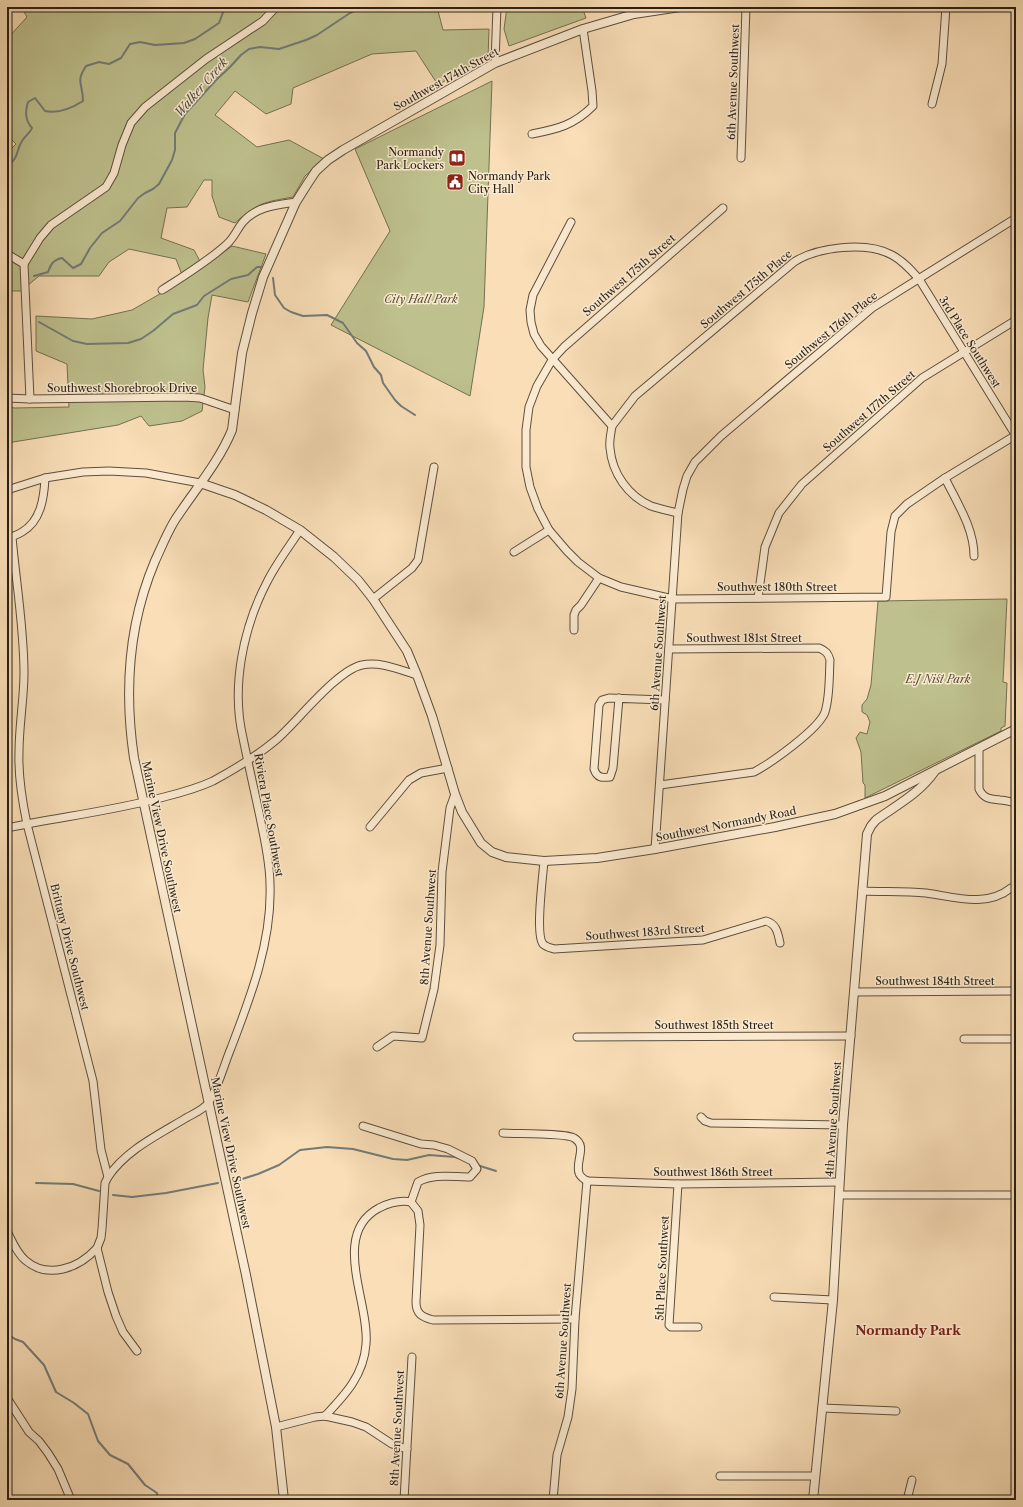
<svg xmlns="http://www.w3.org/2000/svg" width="1023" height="1507" font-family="'Libre Caslon Text',serif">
  <rect width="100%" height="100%" fill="#f9deb7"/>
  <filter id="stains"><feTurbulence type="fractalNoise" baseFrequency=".005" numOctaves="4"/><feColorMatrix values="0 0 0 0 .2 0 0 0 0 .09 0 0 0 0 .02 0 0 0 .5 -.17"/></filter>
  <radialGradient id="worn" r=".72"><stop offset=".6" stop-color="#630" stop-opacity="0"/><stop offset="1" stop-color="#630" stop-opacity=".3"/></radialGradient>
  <g fill="#bec18e" stroke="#737052">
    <path d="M21,7H437L443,30L489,29L488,58L466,68L438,85L416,51L372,54L293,88L291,104L266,114L235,91L215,115L257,147L289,140L324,159L305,176L293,197C264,202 257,203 235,223L219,217L212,196V180H204L187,207L167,208L161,238L194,250L203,267L232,246L266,254L248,302L212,295L208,318L203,370L205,387L202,411L182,421L149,426L141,416L118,425L7,443V406L14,408L69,407L67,364L36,351V316L92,319L132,310L184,280L176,259L129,249L109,262L99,276H39L21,291H7V153L16,144L7,135V39L27,17Z"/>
    <polygon points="507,7 582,7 586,18 509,46 504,29"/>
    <polygon points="492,81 484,307 470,396 331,325 390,231 355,149"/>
    <polygon points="1007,599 1003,682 1007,683 1005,726 1001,728 1001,731 865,798 865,785 863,783 861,752 856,738 860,732 867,734 870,722 867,715 862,712 862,705 867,699 871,685 878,601"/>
  </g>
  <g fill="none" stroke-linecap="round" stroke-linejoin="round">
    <g stroke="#727b79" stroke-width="2">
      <path d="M7,166C19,159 16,150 22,141C25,136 30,133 32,128C25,120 25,112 28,102L35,98L45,111C59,114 72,108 83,101C83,83 75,83 86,66L99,62L109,64L121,58L130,44L140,42L155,45L184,43L195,39L219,23L225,7"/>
      <path d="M34,276L48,272C51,264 53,260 62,258L73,268L81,264L90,248L102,233L120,221L138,198L145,193L153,189L159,184L172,160L175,150V133L185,114L216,80L230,67L241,55L249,49L260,47L279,49L306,40L317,35L350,13L362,7"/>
      <polyline points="7,277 11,277"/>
      <polyline points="273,278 275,295 284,308 291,312 303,316 327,315 343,323 357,343 366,351 374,367 381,375 383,383 395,400 401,406 415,415"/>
      <polyline points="39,322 73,341 87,344 128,343 141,339 153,331 173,314 197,305 204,296 231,279 248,275 257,267 262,267"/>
      <polyline points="477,1165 496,1171"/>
      <polyline points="239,1180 258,1174 279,1165 300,1150 327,1147 353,1149 393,1159 407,1160 429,1155 455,1157 461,1159"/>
      <polyline points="36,1183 73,1184 99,1191"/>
      <polyline points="113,1195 132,1197 166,1193 218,1183"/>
      <polyline points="7,1332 9,1335 15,1339 23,1342 44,1365 56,1392 74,1403 88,1414 98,1441 110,1455 128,1464 145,1485 157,1493 158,1500"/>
    </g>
    <g stroke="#5c4f3e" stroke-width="9">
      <g id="minor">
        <polyline points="495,63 497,7"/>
        <polyline points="932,104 942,64 946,7"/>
        <path d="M532,134C558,129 574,125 593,106L592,91L583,29"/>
        <polyline points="741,158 746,7"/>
        <polyline points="723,208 564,347 552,360 537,386 529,407 526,430 526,467 530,487 538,509 549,530 567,551 578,562 599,578 621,587 673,599 886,597 891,532 895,516 907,504 945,478 1016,435"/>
        <path d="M571,222L533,295L530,310L531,322L534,334L541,346L612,426C611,433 609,441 610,448C612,473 628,496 651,506C660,509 670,511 678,513"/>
        <polyline points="7,254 24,264"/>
        <polyline points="24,264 40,238 51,225 106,187 114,173 122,145 131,123 145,107 206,59 263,21 276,7"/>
        <polyline points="24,264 30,399"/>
        <path d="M162,290C184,276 207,262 227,244C234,238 237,229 243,222C257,206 277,205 296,202"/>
        <polyline points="7,398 30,399 184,397 200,398 235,410"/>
        <path d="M612,426L635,396L794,262C817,247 866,241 892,255C903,261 911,270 919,279L1016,436"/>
        <path d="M945,478C957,503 974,528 974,556"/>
        <polyline points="7,490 45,478 83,472 109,471 146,473 200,483"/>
        <path d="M7,537C13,537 17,535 22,532C41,521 44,498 45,478"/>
        <path d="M12,537C16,582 24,628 24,673C24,699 19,725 19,752C18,777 22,800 27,824L93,1081L101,1150L108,1177L105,1183L102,1229L101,1238L97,1248L108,1292L116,1316L123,1332L137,1351"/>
        <polyline points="514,552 549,530"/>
        <polyline points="758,598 765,547 779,513 802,484 922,378 1016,320"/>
        <polyline points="373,599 412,568 418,560 434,467"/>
        <polyline points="574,630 574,615 576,610 581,605 599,578"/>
        <path d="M619,698L613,768L610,777C602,778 597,778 594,769L599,705L602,700L609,698L665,700"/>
        <path d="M979,749V789C984,799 990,799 1000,800C1005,800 1011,802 1016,803"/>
        <path d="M660,785L754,772C771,763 819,729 825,712C830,696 829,677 830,660C828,653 826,651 819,648L669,649"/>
        <polyline points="370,827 409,780 421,773 448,768"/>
        <path d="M7,828C59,817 113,811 164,797C180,793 198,788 213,781C235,769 257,756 276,740C297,722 337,670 362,665C380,661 400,670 417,675"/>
        <polyline points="655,849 678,513 683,489 687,476 695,462 721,436 872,308 1016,218"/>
        <path d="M544,861C543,876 535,934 543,944C546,947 551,948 554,949L703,940L766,921C777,924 778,934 780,943"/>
        <path d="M862,891C883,892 905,891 926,893C955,897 986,908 1011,888"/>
        <polyline points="854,992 1016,991"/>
        <polyline points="577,1037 851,1036"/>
        <polyline points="964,1039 1016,1039"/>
        <polyline points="377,1047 393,1036 422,1038 434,989 440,945 442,872 450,808 455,794"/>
        <polyline points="701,1117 705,1121 711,1123 843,1125"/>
        <path d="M363,1126L421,1144L434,1145L448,1149L472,1161L477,1169L470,1177C453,1177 433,1173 418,1182L411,1202"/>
        <path d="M503,1133C516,1134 566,1133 574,1138C588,1146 575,1161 579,1173C580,1177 584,1179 587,1181"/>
        <path d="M108,1177C126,1150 158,1135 186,1118C193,1114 205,1109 209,1102C219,1085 224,1065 231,1048C251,996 272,941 270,885C270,866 266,846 262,827C256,797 249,768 243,738C231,687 243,628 267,582C276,564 289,547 300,530"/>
        <polyline points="587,1181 678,1184 839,1182"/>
        <polyline points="678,1184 669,1325 671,1327 698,1327"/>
        <polyline points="840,1195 1016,1195"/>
        <path d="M411,1202L418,1211L420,1225L416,1302C416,1314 422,1317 433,1320L575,1319"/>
        <path d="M7,1231C12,1241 16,1252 25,1260C48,1280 79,1268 97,1248"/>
        <polyline points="774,1297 833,1300"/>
        <polyline points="7,1398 29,1432 39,1441 48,1453 58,1469 71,1500"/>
        <polyline points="822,1408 896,1411"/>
        <path d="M325,1416C345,1395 364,1375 366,1344C370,1303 330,1234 379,1208C389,1203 401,1200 411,1202"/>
        <polyline points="276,1427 315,1417 325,1416 352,1422 366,1427 392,1444 407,1449"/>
        <polyline points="720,1476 815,1476"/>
        <polyline points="404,1500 412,1357"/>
        <polyline points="553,1500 557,1455 568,1417 572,1389 575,1319 587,1181"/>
        <polyline points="907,1500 912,1480"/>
      </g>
    </g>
    <g stroke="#5c4f3e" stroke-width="10">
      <g id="tertiary">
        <polyline points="200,483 235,495 266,510 300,530 334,557 358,580 373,599 407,651 417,675 432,716 455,794 462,812 481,843 492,852 506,857 544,861 597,858 655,849 775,827 835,814 885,796 1016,729"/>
        <path d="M284,1500L276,1427L246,1275L134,758C124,691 128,625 155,561C161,548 167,533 175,520C194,491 219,462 232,430L242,353L252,313L263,277L296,202L308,183L316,171L328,160L343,150L495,63L583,29L634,14L680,7"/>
        <path d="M813,1500L833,1300L843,1125L867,834L871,826L876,820C897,805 920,793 935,771"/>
      </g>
    </g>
    <use href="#minor" stroke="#fbead0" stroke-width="7"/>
    <use href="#tertiary" stroke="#fbead0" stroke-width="8"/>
  </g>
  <defs>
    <g id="library-square" transform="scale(0.9)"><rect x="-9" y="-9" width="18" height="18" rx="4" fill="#8f2418" stroke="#fbead0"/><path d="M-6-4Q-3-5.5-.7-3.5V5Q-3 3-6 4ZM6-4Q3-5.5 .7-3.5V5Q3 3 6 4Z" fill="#fff"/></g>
    <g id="civic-square" transform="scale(0.9)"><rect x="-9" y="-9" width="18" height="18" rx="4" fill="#8f2418" stroke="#fbead0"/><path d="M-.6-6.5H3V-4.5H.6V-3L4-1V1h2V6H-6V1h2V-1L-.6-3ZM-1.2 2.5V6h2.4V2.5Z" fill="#fff"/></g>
  </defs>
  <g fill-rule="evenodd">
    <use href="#library-square" x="457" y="158"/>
    <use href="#civic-square" x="455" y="182"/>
  </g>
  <g text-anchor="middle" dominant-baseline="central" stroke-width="3" stroke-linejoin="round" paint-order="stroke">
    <g font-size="11" fill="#281f15" stroke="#fbead0">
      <text transform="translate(446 79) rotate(-29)">Southwest 174th Street</text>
      <text transform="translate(733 82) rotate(-88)">6th Avenue Southwest</text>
      <text transform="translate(629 275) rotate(-41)">Southwest 175th Street</text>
      <text transform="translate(746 289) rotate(-40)">Southwest 175th Place</text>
      <text transform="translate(831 330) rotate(-39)">Southwest 176th Place</text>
      <text transform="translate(970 342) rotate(58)">3rd Place Southwest</text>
      <text x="122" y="388">Southwest Shorebrook Drive</text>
      <text transform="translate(869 411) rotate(-41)">Southwest 177th Street</text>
      <text x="777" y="587">Southwest 180th Street</text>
      <text x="744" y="638">Southwest 181st Street</text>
      <text transform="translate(658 653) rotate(-86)">6th Avenue Southwest</text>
      <text transform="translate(269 815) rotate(80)">Riviera Place Southwest</text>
      <text transform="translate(726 824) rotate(-11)">Southwest Normandy Road</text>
      <text transform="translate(162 837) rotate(78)">Marine View Drive Southwest</text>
      <text transform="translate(428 927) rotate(-86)">8th Avenue Southwest</text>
      <text transform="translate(645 932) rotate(-4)">Southwest 183rd Street</text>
      <text transform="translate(70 947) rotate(76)">Brittany Drive Southwest</text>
      <text x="935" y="981">Southwest 184th Street</text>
      <text x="714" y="1025">Southwest 185th Street</text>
      <text transform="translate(833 1119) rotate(-86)">4th Avenue Southwest</text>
      <text transform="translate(231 1153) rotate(78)">Marine View Drive Southwest</text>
      <text x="713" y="1172">Southwest 186th Street</text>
      <text transform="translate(662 1268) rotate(-87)">5th Place Southwest</text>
      <text transform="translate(563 1341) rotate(-86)">6th Avenue Southwest</text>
      <text transform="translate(397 1428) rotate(-87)">8th Avenue Southwest</text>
    </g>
    <g font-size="11" fill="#281f15" stroke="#fbead0" text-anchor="end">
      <text x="444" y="152">Normandy<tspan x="444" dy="13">Park Lockers</tspan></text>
      <text x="468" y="176" text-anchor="start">Normandy Park<tspan x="468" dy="13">City Hall</tspan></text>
    </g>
    <g font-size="11" font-style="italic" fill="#555039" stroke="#fbead0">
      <text x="421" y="299">City Hall Park</text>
      <text x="938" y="679">E.J Nist Park</text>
    </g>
    <g font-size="12" font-style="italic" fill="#4d4d47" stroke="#fbead0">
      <text transform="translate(201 87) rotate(-49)">Walker Creek</text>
    </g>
    <g font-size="13" font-weight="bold" fill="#7a1f14" stroke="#fbead0">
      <text x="908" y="1330">Normandy Park</text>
    </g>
  </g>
  <rect width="1023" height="1507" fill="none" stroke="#f9deb7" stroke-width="24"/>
  <rect x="8" y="8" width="1007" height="1491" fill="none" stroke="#281f15" stroke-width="2"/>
  <rect x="12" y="12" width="999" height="1483" fill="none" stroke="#281f15"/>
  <rect width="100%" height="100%" filter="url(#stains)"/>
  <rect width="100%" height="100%" fill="url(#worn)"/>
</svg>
